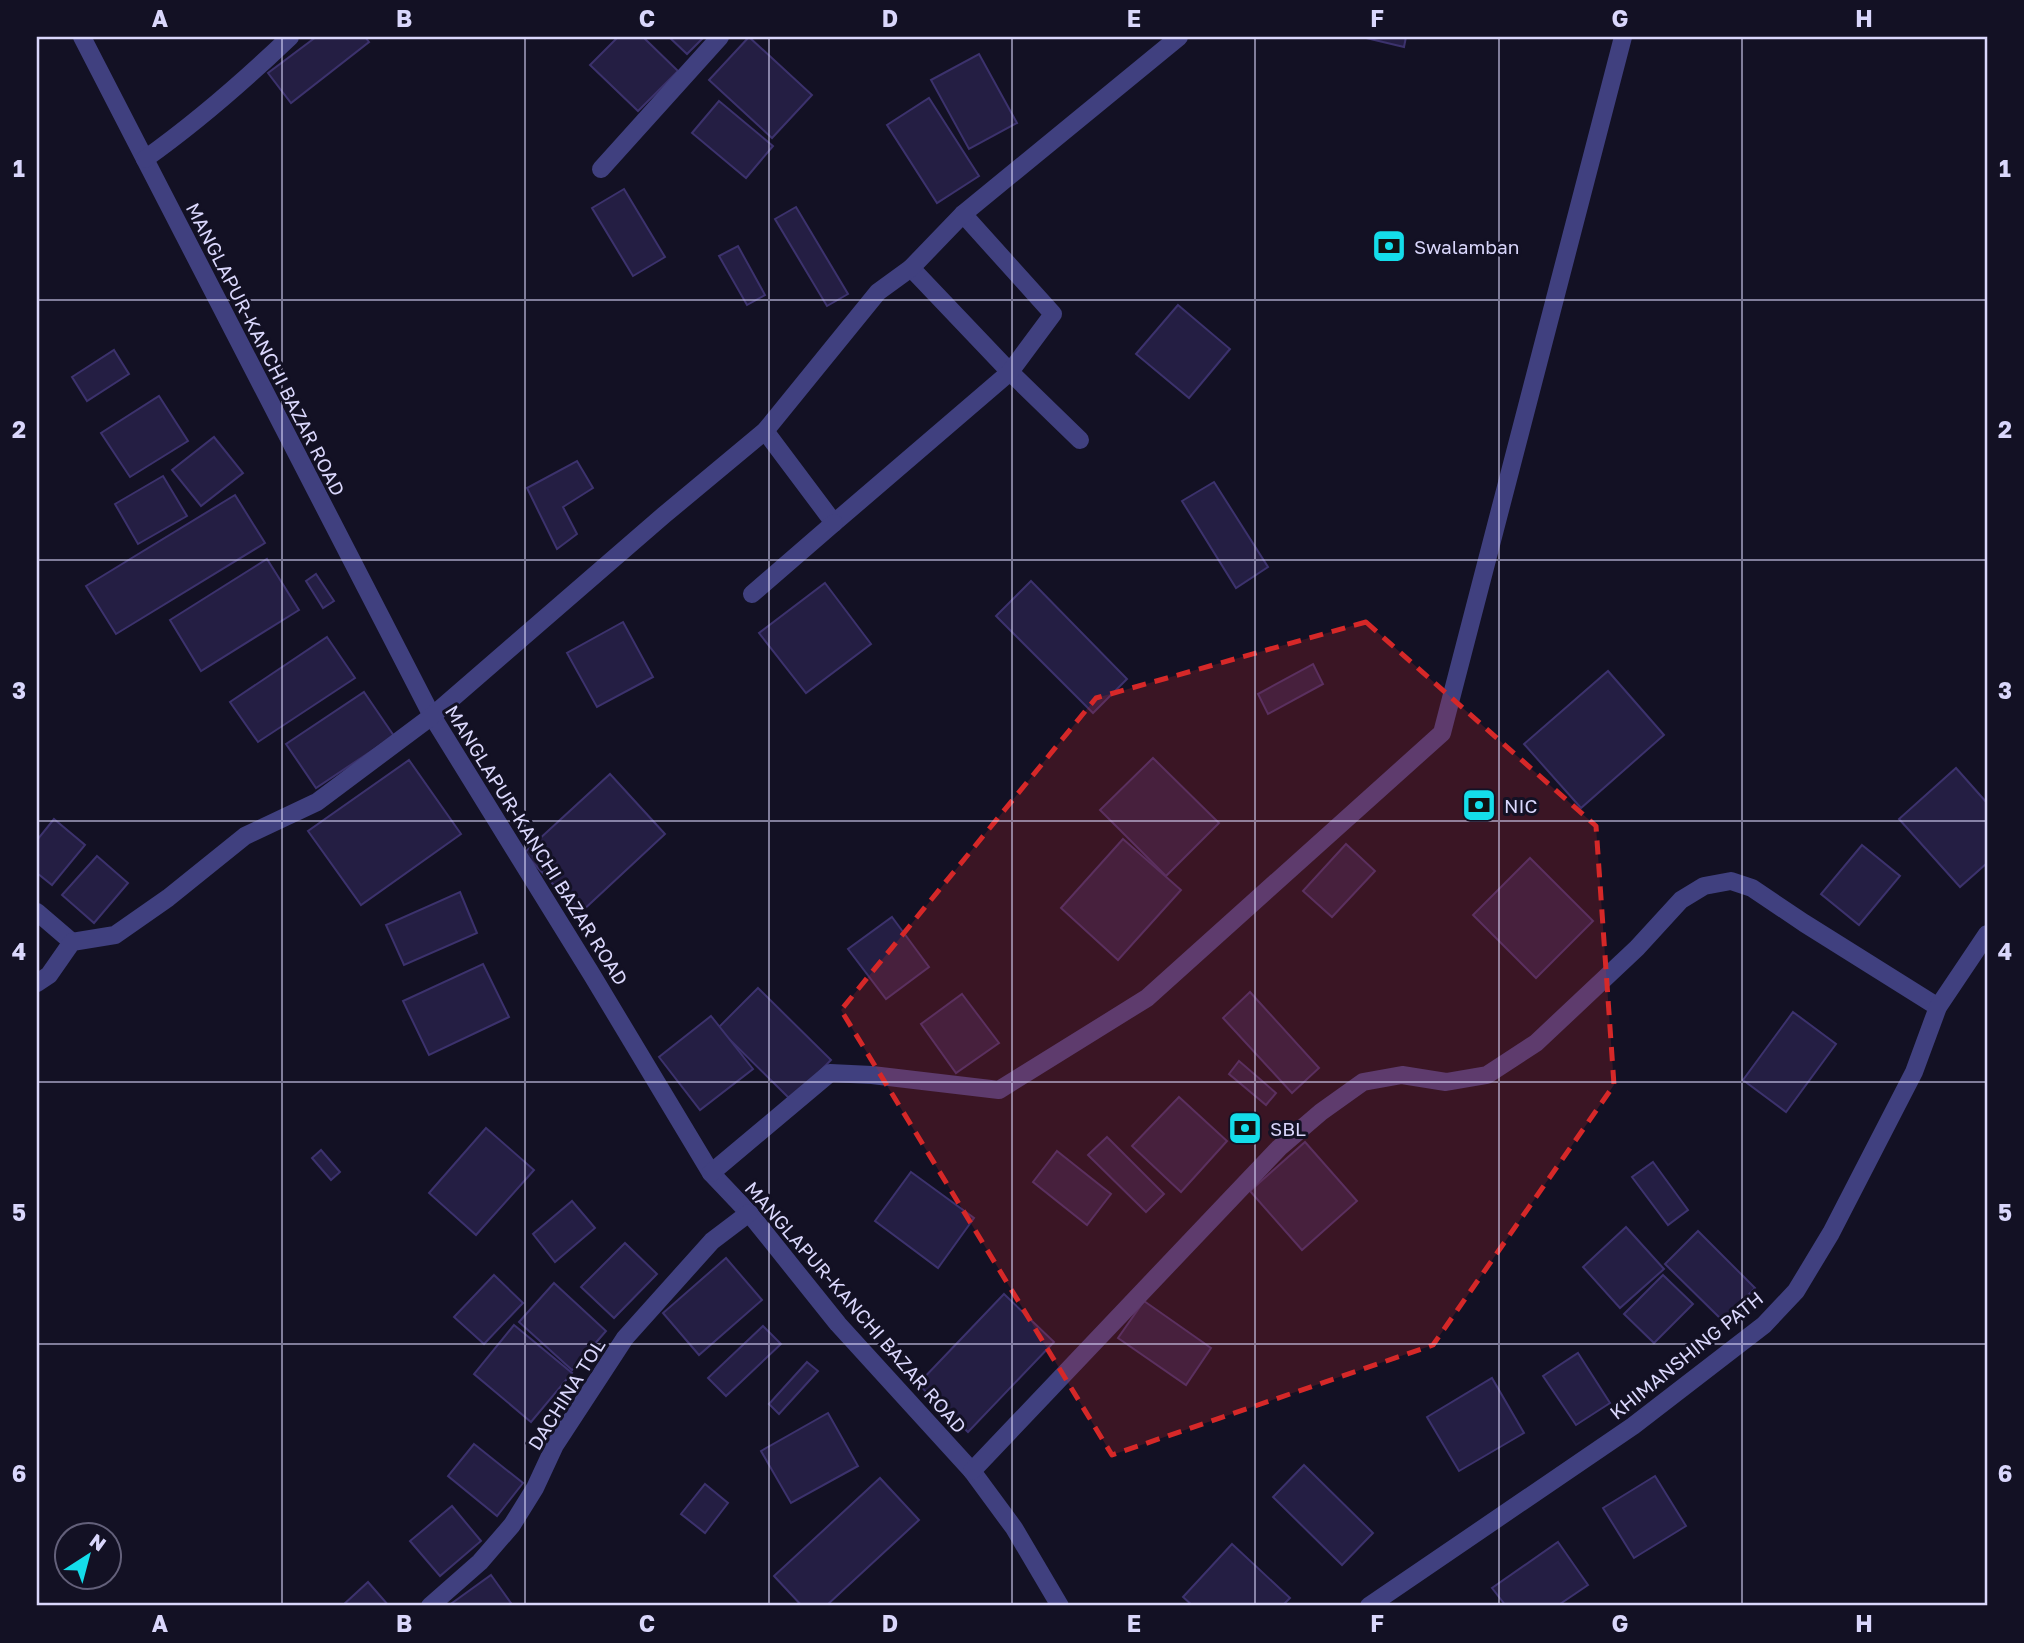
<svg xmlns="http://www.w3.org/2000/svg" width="2024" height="1643" font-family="'Golos Text',sans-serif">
  <rect width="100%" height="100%" fill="#131124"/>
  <g fill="#241e43" stroke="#3c326d" stroke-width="2">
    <polygon points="316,37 365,37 369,42 291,103 268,73"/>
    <polygon points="618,37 643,37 678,71 638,111 590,65"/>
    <polygon points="669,37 704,37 687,54"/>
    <polygon points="749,37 812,95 772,138 709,80"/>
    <polygon points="1362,37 1406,37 1404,47"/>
    <polygon points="979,54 1017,123 969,149 931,80"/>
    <polygon points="929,98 979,176 937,203 887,125"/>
    <polygon points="719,101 773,146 746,178 692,133"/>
    <polygon points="624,189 665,257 633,276 592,208"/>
    <polygon points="796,207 848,294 827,306 775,219"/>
    <polygon points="738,246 765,295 747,305 719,256"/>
    <polygon points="1178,305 1230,349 1189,398 1136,354"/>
    <polygon points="114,350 129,374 87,401 72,377"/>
    <polygon points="159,396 188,441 130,477 101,433"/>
    <polygon points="214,437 243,473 201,506 172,470"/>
    <polygon points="577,461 593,488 563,507 577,534 557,549 527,488"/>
    <polygon points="163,476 187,516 138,544 115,504"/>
    <polygon points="1214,482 1268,567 1236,588 1182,501"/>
    <polygon points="235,495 265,543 116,634 86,586"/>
    <polygon points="267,559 299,610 201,671 170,620"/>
    <polygon points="316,574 334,601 323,608 306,581"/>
    <polygon points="1031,581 1127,679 1093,713 996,616"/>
    <polygon points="825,583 871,644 806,693 759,633"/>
    <polygon points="623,622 653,677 597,707 567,653"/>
    <polygon points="327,637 355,678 258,742 230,702"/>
    <polygon points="1313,664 1323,684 1268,714 1258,694"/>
    <polygon points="1608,671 1664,735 1581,808 1524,744"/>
    <polygon points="364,692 394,736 316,788 286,744"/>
    <polygon points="1153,758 1219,823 1166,876 1100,810"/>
    <polygon points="409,760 461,834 361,905 308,831"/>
    <polygon points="1956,768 1987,803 1987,863 1960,887 1899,819"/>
    <polygon points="610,774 665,834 580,913 524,853"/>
    <polygon points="54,819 85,845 52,885 37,873 37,840"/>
    <polygon points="1123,839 1181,890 1118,960 1061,908"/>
    <polygon points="1346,844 1375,871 1332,917 1303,891"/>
    <polygon points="1862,845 1900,876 1859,925 1821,894"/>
    <polygon points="97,856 128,883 94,923 62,895"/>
    <polygon points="1530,858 1593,921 1536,978 1473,915"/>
    <polygon points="460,892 477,933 404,965 386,925"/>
    <polygon points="892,917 929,967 886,999 848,949"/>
    <polygon points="483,964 509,1017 429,1055 403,1001"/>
    <polygon points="758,988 831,1060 791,1100 718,1028"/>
    <polygon points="1250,992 1319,1068 1292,1093 1223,1018"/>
    <polygon points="962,994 999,1043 956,1073 921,1024"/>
    <polygon points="1793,1012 1836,1044 1786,1112 1743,1080"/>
    <polygon points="711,1016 753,1069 700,1110 659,1057"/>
    <polygon points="1239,1061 1276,1093 1266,1105 1229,1074"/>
    <polygon points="1179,1097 1227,1141 1181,1192 1132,1146"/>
    <polygon points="486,1128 534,1170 476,1235 429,1193"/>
    <polygon points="1107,1137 1164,1194 1146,1212 1088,1155"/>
    <polygon points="1305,1142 1357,1201 1302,1250 1250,1191"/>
    <polygon points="321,1150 340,1172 331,1180 312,1158"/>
    <polygon points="1057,1151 1111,1194 1087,1225 1033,1182"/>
    <polygon points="1653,1162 1688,1210 1668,1225 1632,1177"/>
    <polygon points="911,1172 974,1218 938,1268 875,1221"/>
    <polygon points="572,1201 595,1228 555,1262 533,1234"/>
    <polygon points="1626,1227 1664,1269 1620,1308 1583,1267"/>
    <polygon points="1698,1231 1755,1288 1723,1321 1665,1264"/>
    <polygon points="625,1243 657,1274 614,1318 581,1287"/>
    <polygon points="726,1258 762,1300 699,1355 663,1313"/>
    <polygon points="494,1275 523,1303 484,1344 454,1317"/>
    <polygon points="1663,1275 1693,1304 1654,1343 1624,1314"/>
    <polygon points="554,1283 606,1331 572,1370 519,1322"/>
    <polygon points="1004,1294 1054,1342 968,1432 918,1384"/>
    <polygon points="1144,1301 1211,1348 1186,1385 1118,1338"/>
    <polygon points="514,1325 572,1373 531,1422 474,1374"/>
    <polygon points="763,1326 781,1344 726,1396 708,1378"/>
    <polygon points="1578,1353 1610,1403 1576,1425 1543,1376"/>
    <polygon points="807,1362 818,1371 779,1414 769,1404"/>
    <polygon points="1492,1378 1524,1433 1459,1471 1427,1417"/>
    <polygon points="828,1413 858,1466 791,1503 761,1451"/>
    <polygon points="474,1444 523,1483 497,1516 448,1476"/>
    <polygon points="1304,1465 1373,1533 1342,1565 1273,1497"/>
    <polygon points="1655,1476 1686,1526 1634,1558 1603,1508"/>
    <polygon points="880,1478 919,1520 826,1606 802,1606 774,1576"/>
    <polygon points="705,1484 728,1503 705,1533 681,1514"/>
    <polygon points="452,1506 481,1541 440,1576 410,1541"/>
    <polygon points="1558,1542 1588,1585 1557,1606 1506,1606 1492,1588"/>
    <polygon points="1232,1544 1290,1598 1282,1606 1193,1606 1183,1597"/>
    <polygon points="491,1575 513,1606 448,1606"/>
    <polygon points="368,1582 389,1606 342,1606"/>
  </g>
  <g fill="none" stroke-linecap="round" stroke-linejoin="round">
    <g stroke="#40407f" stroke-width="18">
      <polyline points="82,37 432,716 592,975 711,1173 749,1213 838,1324 972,1471 1014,1528 1060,1606"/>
      <path d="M145,159C197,122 244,81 290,37"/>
      <polyline points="601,169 720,37"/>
      <polyline points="911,268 1010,372 1080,440"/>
      <polyline points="765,431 834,523 1010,372 1053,314 963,214"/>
      <polyline points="752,594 834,523"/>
      <polyline points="37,912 72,942"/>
      <polyline points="37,983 49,975 72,942 115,935 168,898 245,836 317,802 432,716 664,515 765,431 878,292 911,268 963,214 1179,37"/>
      <polyline points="711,1173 830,1073 872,1075 999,1090 1147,998 1442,733 1623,37"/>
      <polyline points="972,1471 1279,1148 1321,1112 1363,1082 1402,1075 1446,1082 1487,1075 1536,1043 1637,948 1681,900 1704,886 1731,881 1752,888 1804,923 1938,1007"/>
      <polyline points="430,1606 480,1562 512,1525 535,1488 555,1445 625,1338 712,1241 749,1213"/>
      <polyline points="1369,1606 1633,1426 1764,1325 1796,1291 1831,1233 1914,1072 1938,1007 1987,934"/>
    </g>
  </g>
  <path fill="#d62828" fill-opacity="0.2" stroke="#d62828" stroke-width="5" stroke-dasharray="14 9" stroke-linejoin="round" d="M1366,622L1596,826L1614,1085L1433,1345L1112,1455L841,1010L1096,698Z"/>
  <path fill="none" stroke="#dad7fc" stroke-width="2" stroke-opacity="0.55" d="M282,37V1606M525,37V1606M769,37V1606M1012,37V1606M1255,37V1606M1499,37V1606M1742,37V1606M37,300H1987M37,560H1987M37,821H1987M37,1082H1987M37,1344H1987"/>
  <defs>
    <g id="bank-square" transform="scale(1.75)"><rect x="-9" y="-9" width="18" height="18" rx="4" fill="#14ddea" stroke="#131124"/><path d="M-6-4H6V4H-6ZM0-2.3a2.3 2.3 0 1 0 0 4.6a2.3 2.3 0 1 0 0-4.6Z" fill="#111"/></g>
  </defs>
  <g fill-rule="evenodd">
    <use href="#bank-square" x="1389" y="246"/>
    <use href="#bank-square" x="1479" y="805"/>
    <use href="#bank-square" x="1245" y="1128"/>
  </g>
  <g text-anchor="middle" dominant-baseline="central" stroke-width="6" stroke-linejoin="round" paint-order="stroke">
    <g font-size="19" fill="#dad7fc" stroke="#131124" text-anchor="start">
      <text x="1414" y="246">Swalamban</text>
      <text x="1504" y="805">NIC</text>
      <text x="1270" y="1128">SBL</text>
    </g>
    <g font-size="19" fill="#dad7fc" stroke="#131124">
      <text transform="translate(266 349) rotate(63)">MANGLAPUR-KANCHI BAZAR ROAD</text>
      <text transform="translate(537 845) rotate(58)">MANGLAPUR-KANCHI BAZAR ROAD</text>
      <text transform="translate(856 1307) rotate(49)">MANGLAPUR-KANCHI BAZAR ROAD</text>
      <text transform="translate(1686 1355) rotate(-39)">KHIMANSHING PATH</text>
      <text transform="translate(566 1394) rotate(-58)">DACHINA TOL</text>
    </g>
  </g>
  <rect width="2024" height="1643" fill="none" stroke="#131124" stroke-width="77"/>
  <g transform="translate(88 1556) rotate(36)"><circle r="33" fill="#131124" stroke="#63607a" stroke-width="2"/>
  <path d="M0-5L12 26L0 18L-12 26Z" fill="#14ddea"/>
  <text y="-10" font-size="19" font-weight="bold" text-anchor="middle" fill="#dad7fc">N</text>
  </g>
  <rect x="38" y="38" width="1948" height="1566" fill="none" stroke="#dad7fc" stroke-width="2.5"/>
  <g font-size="23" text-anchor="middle" font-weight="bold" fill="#dad7fc">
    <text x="160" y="27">A</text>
    <text x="404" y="27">B</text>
    <text x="647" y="27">C</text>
    <text x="890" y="27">D</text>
    <text x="1134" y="27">E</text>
    <text x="1377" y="27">F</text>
    <text x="1620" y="27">G</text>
    <text x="1864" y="27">H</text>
    <text x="19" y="177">1</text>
    <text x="2005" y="177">1</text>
    <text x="19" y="438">2</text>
    <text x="2005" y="438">2</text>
    <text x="19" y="699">3</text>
    <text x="2005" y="699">3</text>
    <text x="19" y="960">4</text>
    <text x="2005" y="960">4</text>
    <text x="19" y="1221">5</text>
    <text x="2005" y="1221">5</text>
    <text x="19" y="1482">6</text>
    <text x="2005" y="1482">6</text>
    <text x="160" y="1632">A</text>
    <text x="404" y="1632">B</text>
    <text x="647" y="1632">C</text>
    <text x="890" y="1632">D</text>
    <text x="1134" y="1632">E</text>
    <text x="1377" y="1632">F</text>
    <text x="1620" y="1632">G</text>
    <text x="1864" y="1632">H</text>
  </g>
</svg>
